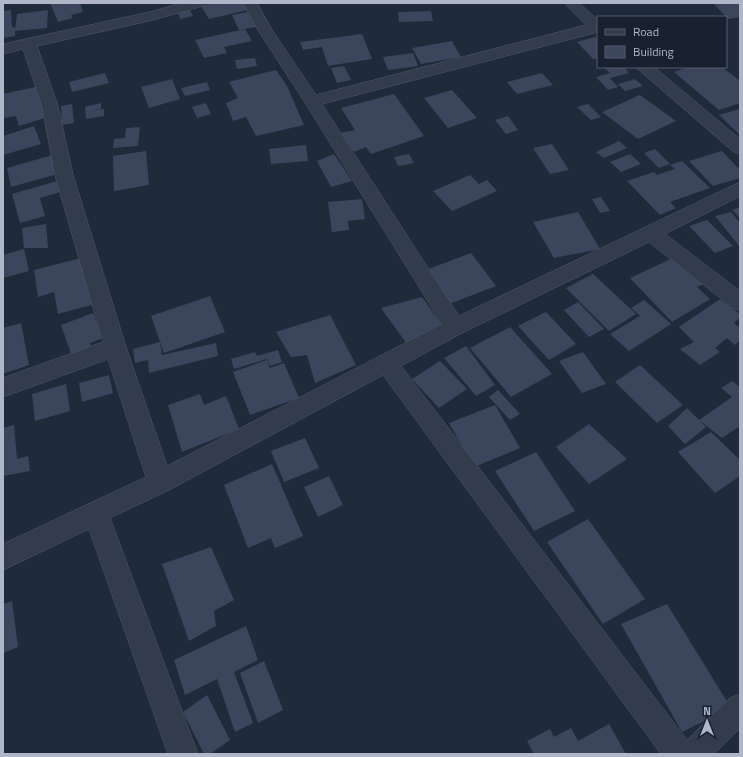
<svg xmlns="http://www.w3.org/2000/svg" width="743" height="757" font-family="'Titillium Web',sans-serif">
  <rect width="100%" height="100%" fill="#1f2a3b"/>
  <g fill="#3b465c">
    <polygon points="50,3 80,3 83,12 71,15 73,18 58,22"/>
    <polygon points="211,3 243,3 248,10 209,19 201,6"/>
    <polygon points="713,3 740,3 740,17 728,19"/>
    <polygon points="189,8 193,16 180,19 177,11"/>
    <polygon points="11,10 12,27 15,27 15,36 3,38 3,11"/>
    <polygon points="48,10 47,28 15,31 17,14"/>
    <polygon points="253,11 261,26 239,30 232,15"/>
    <polygon points="431,11 433,21 399,22 398,12"/>
    <polygon points="245,29 252,41 224,47 227,53 204,58 195,40"/>
    <polygon points="362,34 372,59 328,66 322,47 303,50 300,42"/>
    <polygon points="595,37 598,40 598,58 593,59 577,42"/>
    <polygon points="452,41 461,57 421,64 412,48"/>
    <polygon points="413,53 418,66 388,70 383,57"/>
    <polygon points="255,58 257,66 237,69 235,60"/>
    <polygon points="344,66 351,80 337,83 331,68"/>
    <polygon points="610,67 624,67 629,73 610,78 618,87 608,90 596,77 610,73 605,68"/>
    <polygon points="689,67 722,67 740,81 740,103 719,110 674,72"/>
    <polygon points="276,70 287,86 304,125 256,136 246,117 233,121 226,103 238,98 229,82"/>
    <polygon points="105,73 109,83 72,92 69,82"/>
    <polygon points="542,73 553,85 517,94 507,82"/>
    <polygon points="172,79 180,99 149,108 141,87"/>
    <polygon points="635,79 643,86 625,91 618,84"/>
    <polygon points="207,82 210,90 185,96 181,88"/>
    <polygon points="35,87 48,117 19,126 16,116 4,118 3,94"/>
    <polygon points="452,90 477,118 448,128 424,98"/>
    <polygon points="394,94 424,136 371,154 366,147 354,152 340,133 355,130 341,108"/>
    <polygon points="640,95 676,121 638,139 602,112"/>
    <polygon points="101,103 101,109 90,111 104,109 104,116 86,119 85,107"/>
    <polygon points="206,103 211,114 197,118 192,107"/>
    <polygon points="72,104 74,123 62,125 61,106"/>
    <polygon points="588,104 601,117 591,120 577,107"/>
    <polygon points="740,109 740,135 719,115"/>
    <polygon points="508,116 518,130 506,134 495,120"/>
    <polygon points="34,126 41,144 3,155 3,136"/>
    <polygon points="140,127 138,146 113,148 114,139 125,138 126,128"/>
    <polygon points="619,141 627,148 604,158 596,152"/>
    <polygon points="552,144 569,170 550,174 533,148"/>
    <polygon points="306,145 308,161 271,164 269,149"/>
    <polygon points="655,149 670,164 659,168 644,153"/>
    <polygon points="146,151 149,185 114,191 113,156"/>
    <polygon points="722,151 740,170 740,178 713,186 689,161"/>
    <polygon points="56,154 61,173 11,187 7,168"/>
    <polygon points="334,154 352,181 331,187 317,161"/>
    <polygon points="409,154 414,163 398,166 394,157"/>
    <polygon points="630,154 641,164 621,172 610,162"/>
    <polygon points="682,161 710,188 670,202 676,208 660,215 627,181 654,172 657,175 675,169 670,165"/>
    <polygon points="470,175 479,184 487,180 497,191 452,211 433,191"/>
    <polygon points="61,180 64,191 40,198 45,216 20,223 12,194"/>
    <polygon points="601,197 610,211 600,213 592,199"/>
    <polygon points="362,199 365,219 348,221 349,230 332,232 328,202"/>
    <polygon points="740,207 740,218 732,210"/>
    <polygon points="578,212 600,249 554,258 533,222"/>
    <polygon points="731,212 740,223 740,247 715,216"/>
    <polygon points="707,220 733,246 715,253 689,226"/>
    <polygon points="46,224 48,248 24,248 22,228"/>
    <polygon points="24,249 29,271 3,278 3,255"/>
    <polygon points="471,253 496,286 449,304 426,270"/>
    <polygon points="85,257 95,304 58,314 54,292 38,297 34,270"/>
    <polygon points="675,257 704,284 697,287 710,299 672,322 630,278"/>
    <polygon points="593,274 636,314 609,331 566,288"/>
    <polygon points="210,296 225,332 164,353 151,316"/>
    <polygon points="422,297 443,326 407,344 381,308"/>
    <polygon points="720,299 740,314 740,317 734,323 740,328 740,340 735,345 727,338 715,348 720,352 700,365 680,349 694,342 679,327"/>
    <polygon points="644,300 671,324 629,351 610,334 640,316 631,308"/>
    <polygon points="578,302 604,329 589,337 564,310"/>
    <polygon points="546,312 576,344 549,360 518,326"/>
    <polygon points="93,313 103,338 90,343 93,351 73,359 61,325"/>
    <polygon points="330,315 356,365 315,383 307,355 291,357 276,332"/>
    <polygon points="21,323 29,365 3,374 3,328"/>
    <polygon points="510,327 552,374 511,397 470,348"/>
    <polygon points="160,342 162,355 216,343 218,356 149,373 148,360 135,363 133,349"/>
    <polygon points="466,346 495,385 476,396 444,358"/>
    <polygon points="278,350 282,362 270,366 267,359 234,369 231,359 255,352 257,356"/>
    <polygon points="583,352 606,384 582,393 559,361"/>
    <polygon points="267,360 270,368 284,363 299,398 250,415 233,372"/>
    <polygon points="440,361 467,389 439,408 412,379"/>
    <polygon points="640,365 683,405 657,423 615,382"/>
    <polygon points="109,375 113,393 82,402 79,383"/>
    <polygon points="732,381 740,387 740,426 722,438 699,420 706,427 685,444 668,426 687,408 699,420 732,397 721,388"/>
    <polygon points="66,384 70,411 35,421 32,394"/>
    <polygon points="498,390 520,414 510,420 489,397"/>
    <polygon points="200,394 204,405 226,396 239,429 182,452 168,405"/>
    <polygon points="495,405 520,448 474,467 449,423"/>
    <polygon points="589,424 627,459 589,484 556,447"/>
    <polygon points="14,425 17,459 28,456 30,471 3,476 3,428"/>
    <polygon points="711,432 740,460 740,476 715,493 678,452"/>
    <polygon points="305,438 319,468 284,482 271,451"/>
    <polygon points="536,452 575,511 534,531 495,471"/>
    <polygon points="272,464 303,536 275,548 271,538 248,548 224,485"/>
    <polygon points="329,476 343,505 318,517 304,487"/>
    <polygon points="588,519 645,599 603,624 547,542"/>
    <polygon points="211,547 234,600 214,611 216,626 189,641 162,564"/>
    <polygon points="12,601 18,647 3,653 3,604"/>
    <polygon points="667,604 731,708 682,732 621,624"/>
    <polygon points="246,626 258,660 234,672 253,723 235,732 217,679 185,695 174,660"/>
    <polygon points="264,661 283,710 258,723 240,673"/>
    <polygon points="207,695 230,740 210,754 204,754 183,712"/>
    <polygon points="609,724 626,754 534,754 527,741 550,729 554,737 571,728 578,741"/>
  </g>
  <g fill="none" stroke-linecap="round" stroke-linejoin="round">
    <g stroke="#515969" stroke-width="1">
      <g id="minor">
        <polygon points="182,3 205,3 203,6 153,20 37,46 58,106 73,175 126,347 167,466 442,324 304,101 258,30 243,3 257,3 272,30 316,95 586,25 564,3 579,3 598,20 598,32 322,104 459,316 740,182 740,196 665,234 740,291 740,310 733,308 649,242 462,333 401,366 687,740 730,698 740,694 740,728 714,754 661,754 383,375 169,490 110,518 198,754 168,754 89,529 3,570 3,544 146,477 108,359 3,397 3,378 103,342 55,175 42,106 23,49 3,54 3,44 150,12"/>
        <polygon points="636,67 654,67 740,139 740,154 734,152"/>
      </g>
    </g>
    <use href="#minor" fill="#333c4c" fill-rule="evenodd"/>
  </g>
  <rect width="743" height="757" fill="none" stroke="#aeb6c8" stroke-width="8"/>
  <rect x="597" y="16" width="130" height="52" fill="#192130" stroke="#555d6d"/>
  <rect x="605" y="29" width="20" height="6" fill="#333c4c" stroke="#555d6d"/>
  <text x="633" y="36" font-size="12" fill="#aeb6c8">Road</text>
  <rect x="605" y="46" width="20" height="12" fill="#3b465c" stroke="#555d6d"/>
  <text x="633" y="56" font-size="12" fill="#aeb6c8">Building</text>
  <g transform="translate(707 721)" stroke="#192130" stroke-width="3" paint-order="stroke">
  <path d="M0-3L7 15L0 10L-7 15Z" fill="#aeb6c8"/>
  <text y="-6" font-size="11" font-weight="bold" text-anchor="middle" fill="#aeb6c8">N</text>
  </g>
</svg>
